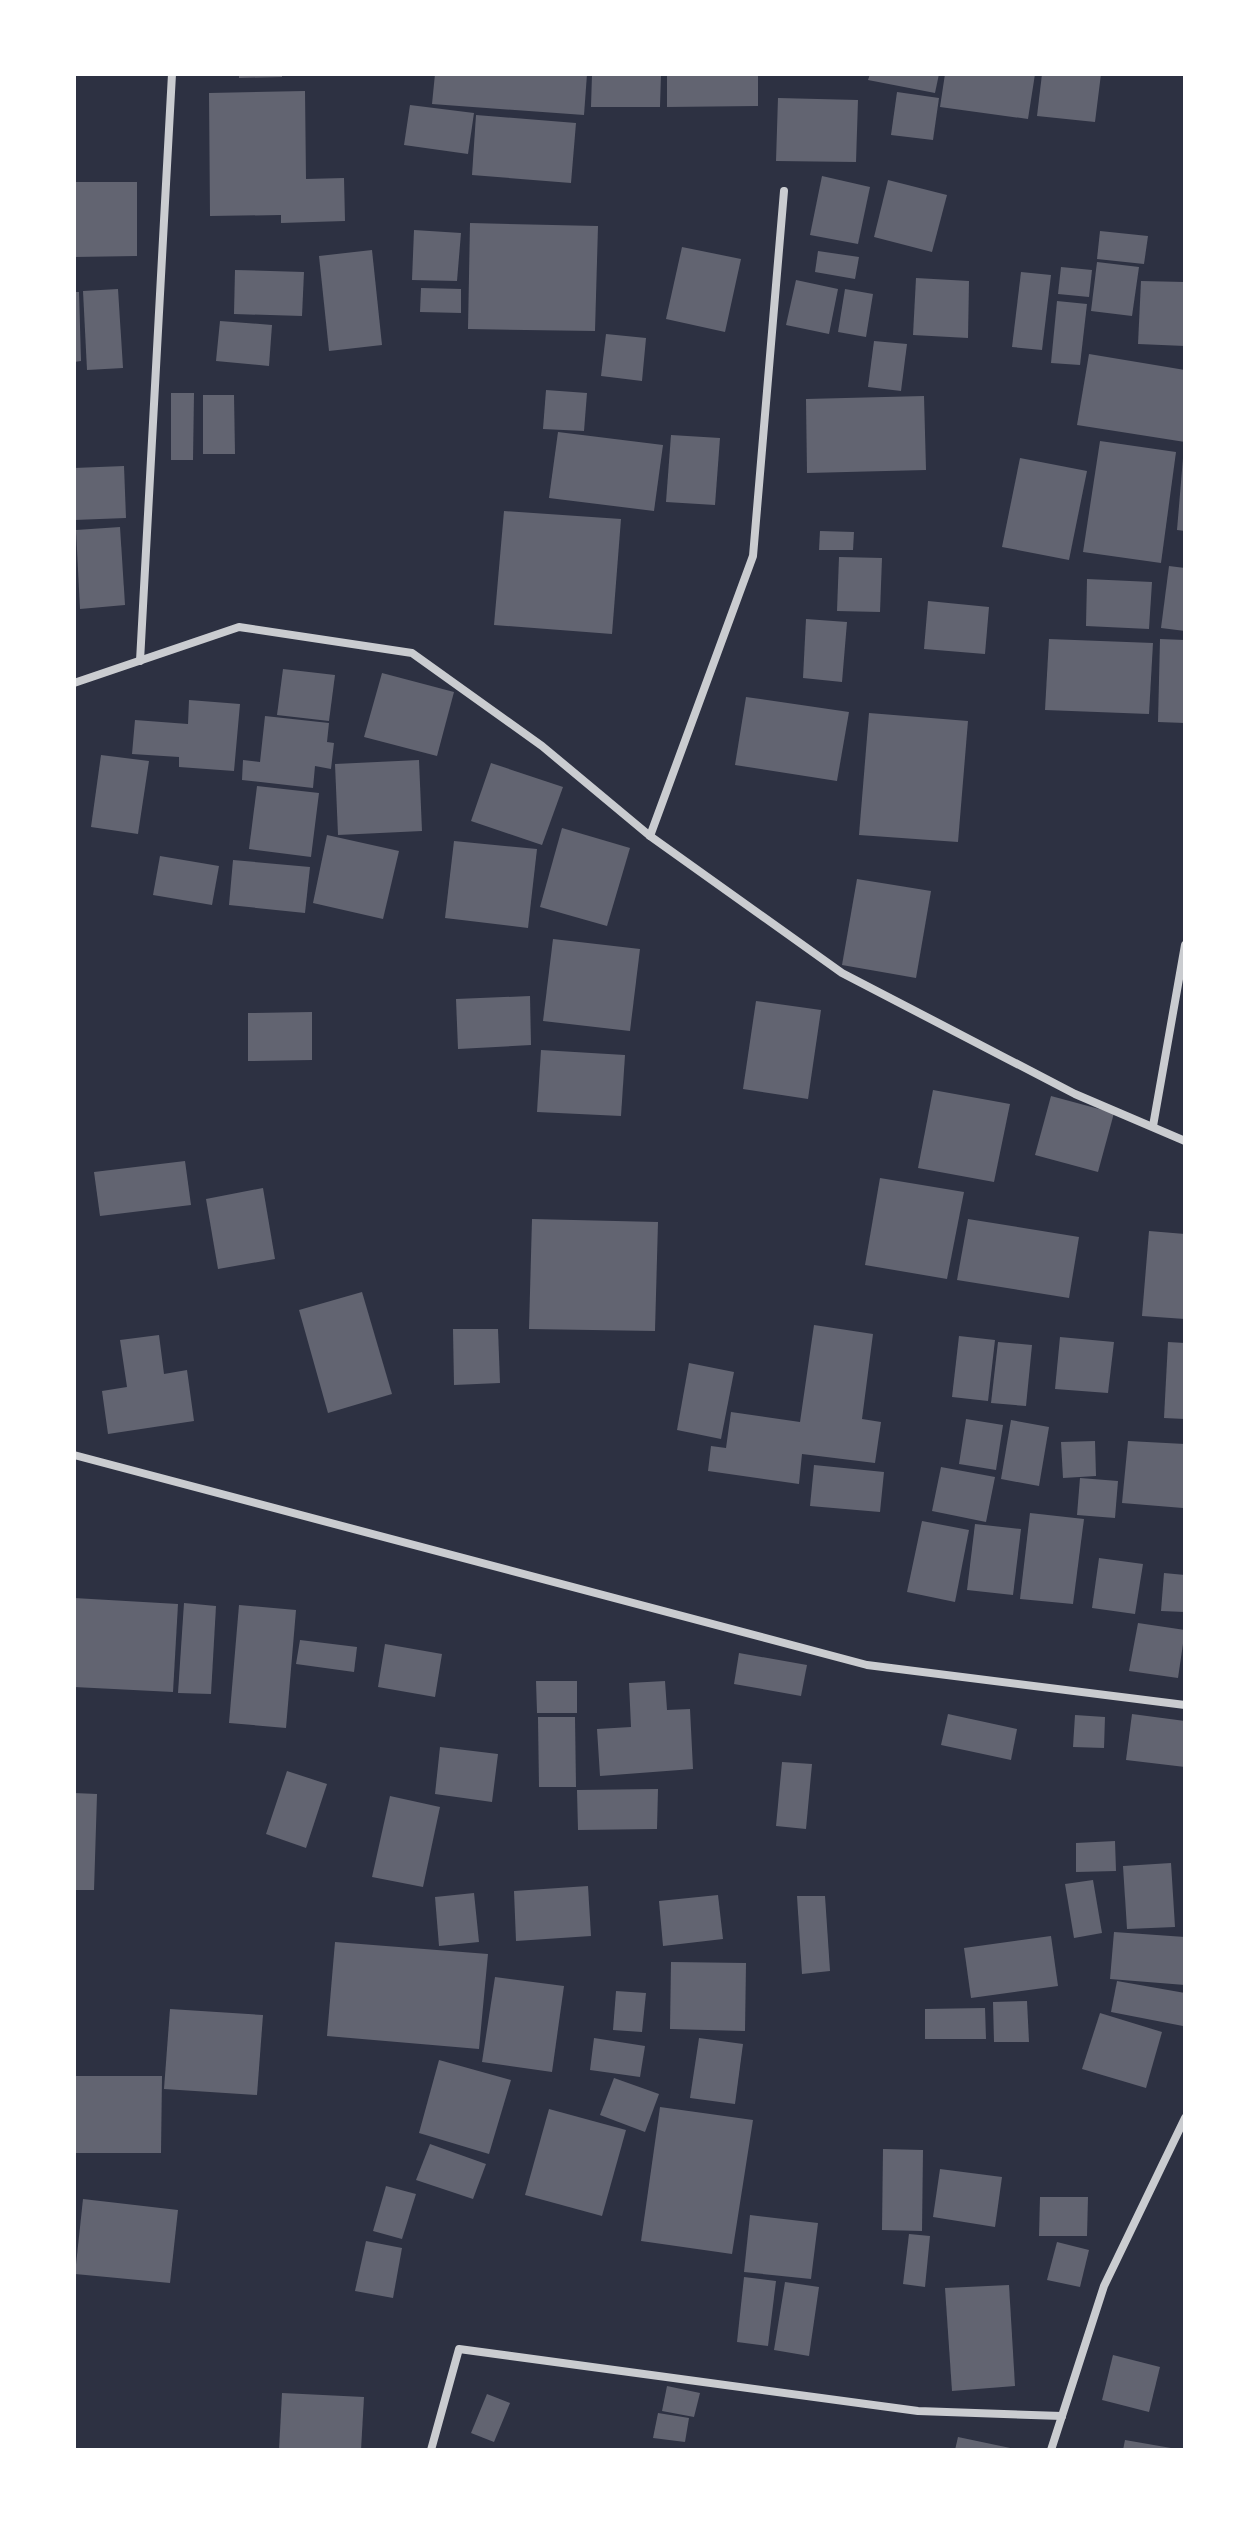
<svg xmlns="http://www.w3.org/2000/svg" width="1259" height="2524" font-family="'PT Sans Narrow',sans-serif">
  <rect width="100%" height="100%" fill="#2d3142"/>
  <g fill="#626471">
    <polygon points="239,74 282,74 282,77 239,78"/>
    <polygon points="435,74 587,74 584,115 432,104"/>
    <polygon points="592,74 661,74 660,107 591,107"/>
    <polygon points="667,74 758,74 758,106 667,107"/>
    <polygon points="870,74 939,74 935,93 868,80"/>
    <polygon points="945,74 1035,74 1028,119 940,107"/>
    <polygon points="1042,74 1101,74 1095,122 1037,116"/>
    <polygon points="305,91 306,179 344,178 345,221 281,223 281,215 210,216 209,93"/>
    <polygon points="897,92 939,98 933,140 891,135"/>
    <polygon points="778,98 858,100 856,162 776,161"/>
    <polygon points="410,105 474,113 468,154 404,145"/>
    <polygon points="476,115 576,123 571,183 472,175"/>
    <polygon points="822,176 870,187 858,244 810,235"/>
    <polygon points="888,180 947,195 932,252 874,237"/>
    <polygon points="74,182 137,182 137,256 74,257"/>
    <polygon points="470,223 598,226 595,331 468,329"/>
    <polygon points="414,230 461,233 457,281 412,280"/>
    <polygon points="1100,231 1148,236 1144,264 1097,259"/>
    <polygon points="682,247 741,259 725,332 666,319"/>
    <polygon points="372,250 382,345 329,351 319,256"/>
    <polygon points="818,251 859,257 855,279 815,272"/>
    <polygon points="1097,262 1139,267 1132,316 1091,311"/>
    <polygon points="1061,267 1092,270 1089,297 1058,294"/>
    <polygon points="235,270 304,272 302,316 234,314"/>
    <polygon points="1021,272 1051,275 1042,350 1012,347"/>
    <polygon points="916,278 969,281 968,338 913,335"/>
    <polygon points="796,280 838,289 829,334 786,325"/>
    <polygon points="1141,281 1185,282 1185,346 1138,344"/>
    <polygon points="421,288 461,289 461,313 420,312"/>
    <polygon points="118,289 123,368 87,370 83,291"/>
    <polygon points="845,289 873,294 866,337 838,332"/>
    <polygon points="74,292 79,292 81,361 74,362"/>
    <polygon points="1057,301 1087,304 1080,365 1051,363"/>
    <polygon points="220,321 272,325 269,366 216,361"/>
    <polygon points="606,334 646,338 642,381 601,376"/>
    <polygon points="874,341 907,344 901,391 868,387"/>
    <polygon points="1089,354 1185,370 1185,442 1077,425"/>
    <polygon points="546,390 587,393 584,431 543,429"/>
    <polygon points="171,393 194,393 193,460 171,460"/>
    <polygon points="203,395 234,395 235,454 203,454"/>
    <polygon points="924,396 926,470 807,473 806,399"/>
    <polygon points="558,432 663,445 654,511 549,498"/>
    <polygon points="671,435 720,438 715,505 666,502"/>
    <polygon points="1100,441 1176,452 1161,563 1083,552"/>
    <polygon points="1020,458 1087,471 1069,560 1002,547"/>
    <polygon points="1183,458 1185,458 1185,531 1177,530"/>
    <polygon points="124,466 126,518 74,520 74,468"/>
    <polygon points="504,511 621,519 612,634 494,625"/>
    <polygon points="120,527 125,605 80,609 76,530"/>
    <polygon points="820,531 854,532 853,550 819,550"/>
    <polygon points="839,557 882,558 880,612 837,611"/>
    <polygon points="1169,566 1185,568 1185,631 1161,628"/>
    <polygon points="1087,579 1152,582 1149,629 1086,626"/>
    <polygon points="928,601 989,607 985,654 924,649"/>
    <polygon points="806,619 847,622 842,682 803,678"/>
    <polygon points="1049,639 1153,643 1149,714 1045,710"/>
    <polygon points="1160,639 1185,640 1185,723 1158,722"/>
    <polygon points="283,669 335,675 329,721 277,715"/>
    <polygon points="382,673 454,692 437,756 364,737"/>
    <polygon points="746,697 849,712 837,781 735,765"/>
    <polygon points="189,700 240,704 234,771 179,767 179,757 132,754 135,720 188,724"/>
    <polygon points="869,713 968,721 958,842 859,835"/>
    <polygon points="265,716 329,723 327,742 334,743 331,769 315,766 313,788 242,780 243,760 260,762"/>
    <polygon points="101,755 149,761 138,834 91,827"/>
    <polygon points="419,760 422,831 338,835 335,764"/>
    <polygon points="491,763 563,787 542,845 471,821"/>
    <polygon points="257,786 319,793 311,857 249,849"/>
    <polygon points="562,828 630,848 607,926 540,907"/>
    <polygon points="327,835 399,851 383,919 313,903"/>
    <polygon points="454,841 537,849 528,928 445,918"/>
    <polygon points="160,856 219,866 212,905 153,895"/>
    <polygon points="233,860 310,867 305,913 229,905"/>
    <polygon points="857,879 931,891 916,978 842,965"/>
    <polygon points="553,939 640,949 630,1031 543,1021"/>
    <polygon points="530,996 531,1045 458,1049 456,999"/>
    <polygon points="756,1001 821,1010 808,1099 743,1089"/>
    <polygon points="312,1012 312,1060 248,1061 248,1013"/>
    <polygon points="541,1050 625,1055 621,1116 537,1112"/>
    <polygon points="933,1090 1010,1104 994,1182 918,1168"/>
    <polygon points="1051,1096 1114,1113 1098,1172 1035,1155"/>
    <polygon points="185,1161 191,1205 100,1216 94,1172"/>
    <polygon points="880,1178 964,1192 947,1279 865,1265"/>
    <polygon points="263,1188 275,1259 218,1269 206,1199"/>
    <polygon points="532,1219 658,1222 655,1331 529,1329"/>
    <polygon points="968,1219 1079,1237 1069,1298 957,1280"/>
    <polygon points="1149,1231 1185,1234 1185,1319 1142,1316"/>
    <polygon points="362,1292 392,1394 328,1413 299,1310"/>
    <polygon points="814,1325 873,1334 862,1419 881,1422 875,1463 802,1454 799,1484 708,1471 711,1446 726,1448 731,1412 800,1422"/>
    <polygon points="453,1329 498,1329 500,1383 454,1385"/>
    <polygon points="159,1335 164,1374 187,1370 194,1421 108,1434 102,1391 127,1387 120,1340"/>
    <polygon points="959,1336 995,1340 988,1401 952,1397"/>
    <polygon points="1060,1337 1114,1342 1108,1393 1055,1389"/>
    <polygon points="998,1342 1032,1345 1026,1406 991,1403"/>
    <polygon points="1168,1342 1185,1343 1185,1419 1164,1418"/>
    <polygon points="689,1363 734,1372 721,1439 677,1430"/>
    <polygon points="966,1419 1003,1425 996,1470 959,1464"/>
    <polygon points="1011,1420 1049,1427 1039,1486 1001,1479"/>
    <polygon points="1095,1441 1096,1476 1063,1478 1061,1442"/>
    <polygon points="1128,1441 1185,1444 1183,1508 1122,1503"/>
    <polygon points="814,1465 884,1472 880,1512 810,1506"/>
    <polygon points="941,1467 995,1477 986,1522 932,1511"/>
    <polygon points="1080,1478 1118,1481 1115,1518 1077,1515"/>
    <polygon points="1030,1513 1084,1519 1073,1604 1020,1599"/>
    <polygon points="922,1521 969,1530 955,1602 907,1592"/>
    <polygon points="975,1524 1021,1529 1013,1595 967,1590"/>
    <polygon points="1099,1558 1143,1564 1135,1614 1092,1608"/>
    <polygon points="1164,1573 1185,1575 1185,1612 1161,1611"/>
    <polygon points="74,1598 178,1604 173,1692 74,1687"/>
    <polygon points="184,1603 216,1606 211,1694 178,1693"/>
    <polygon points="239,1605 296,1610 286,1728 229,1723"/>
    <polygon points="1138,1623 1185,1630 1178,1678 1129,1671"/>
    <polygon points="300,1640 357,1647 354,1672 296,1664"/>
    <polygon points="385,1644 442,1654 435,1697 378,1687"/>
    <polygon points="739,1653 807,1665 801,1696 734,1684"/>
    <polygon points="536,1681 577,1681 577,1713 537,1713"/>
    <polygon points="665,1681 667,1710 690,1709 693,1769 600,1776 597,1729 631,1727 629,1683"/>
    <polygon points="948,1714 1017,1729 1011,1760 941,1745"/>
    <polygon points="1132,1714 1185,1721 1185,1767 1126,1760"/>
    <polygon points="1075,1715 1105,1717 1104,1748 1073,1747"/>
    <polygon points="538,1717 575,1717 576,1787 539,1787"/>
    <polygon points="440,1747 498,1754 492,1802 435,1794"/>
    <polygon points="782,1762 812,1764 806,1829 776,1826"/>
    <polygon points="287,1771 327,1784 306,1848 266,1834"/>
    <polygon points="658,1789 657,1829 578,1830 577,1790"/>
    <polygon points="74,1793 97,1794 94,1890 74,1890"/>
    <polygon points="390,1796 440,1807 423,1887 372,1877"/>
    <polygon points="1115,1841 1116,1871 1076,1872 1076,1843"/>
    <polygon points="1171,1863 1175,1927 1127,1929 1123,1866"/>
    <polygon points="1093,1880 1102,1933 1074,1938 1065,1884"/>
    <polygon points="588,1886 591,1936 516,1941 514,1891"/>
    <polygon points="474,1893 479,1942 439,1946 435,1897"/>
    <polygon points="718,1895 723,1939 663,1946 659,1901"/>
    <polygon points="797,1896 825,1896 830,1971 802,1974"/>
    <polygon points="1114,1932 1185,1937 1185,1985 1110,1979"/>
    <polygon points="1051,1936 1058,1986 971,1998 964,1948"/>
    <polygon points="335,1942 488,1954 479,2049 327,2036"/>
    <polygon points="671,1962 746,1963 745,2031 670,2029"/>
    <polygon points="495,1977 564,1986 552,2072 482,2062"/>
    <polygon points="1117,1981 1185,1993 1183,2026 1111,2012"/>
    <polygon points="616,1991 646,1993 642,2032 613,2030"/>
    <polygon points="1027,2001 1029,2042 994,2042 993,2002"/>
    <polygon points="985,2008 986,2039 925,2039 925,2009"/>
    <polygon points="170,2009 263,2015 257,2095 164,2089"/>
    <polygon points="1100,2013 1162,2032 1146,2088 1082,2069"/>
    <polygon points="594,2038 645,2046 640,2077 590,2070"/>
    <polygon points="699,2038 743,2044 735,2104 690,2098"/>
    <polygon points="439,2060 511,2080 489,2154 419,2133"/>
    <polygon points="74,2076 162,2076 161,2153 74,2153"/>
    <polygon points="614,2078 659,2094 645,2132 600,2115"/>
    <polygon points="660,2107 753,2120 732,2254 641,2241"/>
    <polygon points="549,2109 626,2130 602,2216 525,2195"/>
    <polygon points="430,2144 486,2164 473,2199 416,2180"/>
    <polygon points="883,2149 923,2150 922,2231 882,2230"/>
    <polygon points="940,2169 1002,2177 995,2227 933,2217"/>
    <polygon points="386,2186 416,2194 402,2239 373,2231"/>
    <polygon points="1040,2197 1088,2197 1087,2236 1039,2236"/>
    <polygon points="83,2199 178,2210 170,2283 75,2274"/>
    <polygon points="750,2215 818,2223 811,2279 744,2272"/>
    <polygon points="909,2234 930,2236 925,2287 903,2284"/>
    <polygon points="366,2241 402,2248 393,2298 355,2291"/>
    <polygon points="1057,2242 1089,2250 1080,2287 1047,2280"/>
    <polygon points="744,2277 776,2281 768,2346 737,2342"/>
    <polygon points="785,2282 819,2287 809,2356 774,2350"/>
    <polygon points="1009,2285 1015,2386 952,2391 945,2288"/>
    <polygon points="1113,2355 1160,2367 1149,2412 1102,2400"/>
    <polygon points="667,2386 700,2393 694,2417 662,2411"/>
    <polygon points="282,2393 364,2397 361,2450 279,2450"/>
    <polygon points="487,2394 510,2403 494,2442 471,2433"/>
    <polygon points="658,2413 689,2418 685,2442 653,2438"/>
    <polygon points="958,2437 1015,2449 1015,2450 955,2450"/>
    <polygon points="1125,2440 1171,2448 1171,2450 1123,2450"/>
  </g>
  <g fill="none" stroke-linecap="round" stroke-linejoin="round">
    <g stroke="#caccd0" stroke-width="8">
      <polyline points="140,661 172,74"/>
      <polyline points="74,683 239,627 412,653 542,746 650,836 842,973 1075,1094 1185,1141"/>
      <polyline points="650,836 753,556 784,191"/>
      <polyline points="1153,1126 1185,945"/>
      <polyline points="74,1455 867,1665 1185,1705"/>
      <polyline points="431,2450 459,2349 918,2411 1062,2416"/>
      <polyline points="1051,2450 1104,2286 1185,2118"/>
    </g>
  </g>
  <rect width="1259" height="2524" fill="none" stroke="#ffffff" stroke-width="152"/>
</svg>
